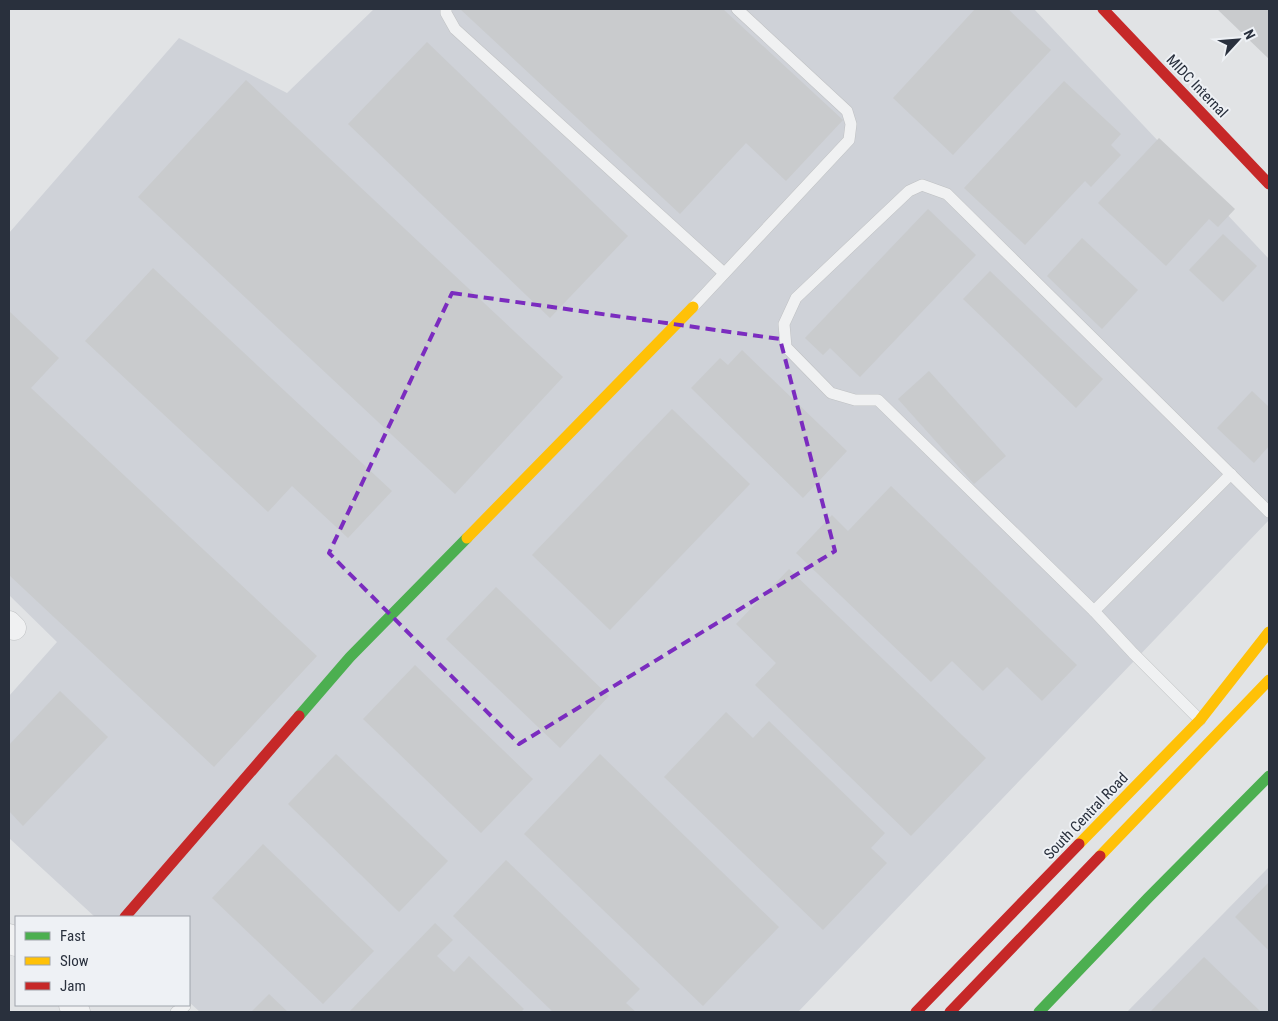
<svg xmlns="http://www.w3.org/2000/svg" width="1278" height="1021" font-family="'Roboto Condensed',sans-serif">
  <rect width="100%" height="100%" fill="#e1e3e5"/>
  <g fill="#cfd2d8">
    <polygon points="374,9 1034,9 1269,259 1269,520 798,1012 200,1012 189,1002 189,917 95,917 9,838 9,696 57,642 9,595 9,233 179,38 287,93"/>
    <polygon points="1269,867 1269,1012 1127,1012"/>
  </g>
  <g fill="#c9cbcd">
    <polygon points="460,9 723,9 843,120 786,181 746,143 680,214"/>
    <polygon points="975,9 1008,9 1051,50 953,155 893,98"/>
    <polygon points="1217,9 1269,9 1269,59"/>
    <polygon points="427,42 628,236 550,318 348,124"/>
    <polygon points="246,80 563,377 455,494 138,197"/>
    <polygon points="1064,81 1121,134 1111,145 1121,155 1091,187 1085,181 1025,245 964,188"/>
    <polygon points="1159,138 1235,209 1218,227 1209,219 1166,266 1098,203"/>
    <polygon points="928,209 976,255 860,377 830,348 823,355 805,338"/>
    <polygon points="1223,234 1257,266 1223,302 1189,270"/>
    <polygon points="1082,238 1138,290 1102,329 1047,276"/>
    <polygon points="153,268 392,491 348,538 292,486 268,512 85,341"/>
    <polygon points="990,271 1103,379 1076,408 963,299"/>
    <polygon points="9,311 59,358 31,388 317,656 214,767 9,575"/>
    <polygon points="742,350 847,451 803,498 691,388 720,358 728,365"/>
    <polygon points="929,371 1006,456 974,484 898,399"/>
    <polygon points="1252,391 1269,407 1269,446 1254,463 1217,428"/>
    <polygon points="672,409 750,484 610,630 532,555"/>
    <polygon points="891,486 1077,665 1042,701 1007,667 983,691 952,661 931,682 796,553 832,515 848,531"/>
    <polygon points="789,569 986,758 911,836 755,685 776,663 736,624"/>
    <polygon points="496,587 609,696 560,748 446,639"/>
    <polygon points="415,665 533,779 481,833 363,719"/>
    <polygon points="60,691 108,737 23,826 9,811 9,745"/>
    <polygon points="726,712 753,738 769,721 885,833 871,848 887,863 823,930 664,777"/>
    <polygon points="336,754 448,861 399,912 288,804"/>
    <polygon points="600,754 779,927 703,1006 524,834"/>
    <polygon points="263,844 374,951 323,1004 212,898"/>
    <polygon points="506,860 640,989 626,1003 636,1012 553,1012 453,916"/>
    <polygon points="1269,882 1269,951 1235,917"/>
    <polygon points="435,923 453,940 437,956 454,972 469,956 524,1009 521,1012 349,1012"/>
    <polygon points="1204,957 1261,1012 1150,1012"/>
    <polygon points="269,994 288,1012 251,1012"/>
  </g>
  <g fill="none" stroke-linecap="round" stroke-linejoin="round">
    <g stroke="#bfc1c3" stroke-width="12">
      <g id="lane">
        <polyline points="446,9 446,13 455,29 724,273"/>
        <polyline points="693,307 849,140 851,124 847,111 737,9"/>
        <polyline points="1094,611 1231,474"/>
        <polyline points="1200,720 1133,653 1094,611 878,400 855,400 831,393 786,347 784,324 796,298 909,191 922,185 947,194 1269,512"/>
        <polyline points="176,1012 185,1006"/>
      </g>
    </g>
    <g stroke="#bfc1c3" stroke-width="25">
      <g id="street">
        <polyline points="9,623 14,628"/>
        <polyline points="9,936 16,944"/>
        <polyline points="71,1005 78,1012"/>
      </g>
    </g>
    <use href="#lane" stroke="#f0f1f2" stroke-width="11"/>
    <use href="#street" stroke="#f0f1f2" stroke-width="24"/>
    <g stroke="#4caf50" stroke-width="11">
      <polyline points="299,716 350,657 467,538"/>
      <polyline points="1039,1012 1148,898 1269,776"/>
    </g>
    <g stroke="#ffc107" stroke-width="11">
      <polyline points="467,538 693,307"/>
      <polyline points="1079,844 1200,720 1269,632"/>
      <polyline points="1100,856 1269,680"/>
    </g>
    <g stroke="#c62828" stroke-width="11">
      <polyline points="1103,9 1269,184"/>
      <polyline points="125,917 299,716"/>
      <polyline points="916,1012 1079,844"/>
      <polyline points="950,1012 1100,856"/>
    </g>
  </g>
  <path fill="none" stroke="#7b2cbf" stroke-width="4" stroke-dasharray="10 6" stroke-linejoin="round" d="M452,293L780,339L835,551L519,744L329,553Z"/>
  <g text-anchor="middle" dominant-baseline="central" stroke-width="4" stroke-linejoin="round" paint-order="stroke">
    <g font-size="15" fill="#29303d" stroke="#eef1f5">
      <text transform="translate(1197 86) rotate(46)">MIDC Internal</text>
      <text transform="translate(1086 816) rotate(-46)">South Central Road</text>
    </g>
  </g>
  <rect width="1278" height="1021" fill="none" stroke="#29303d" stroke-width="20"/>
  <rect x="15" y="916" width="175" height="90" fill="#eef1f5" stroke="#9fa4ab"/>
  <rect x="25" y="932" width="25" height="8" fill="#4caf50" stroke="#9fa4ab"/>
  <text x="60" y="941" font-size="15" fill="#29303d">Fast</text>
  <rect x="25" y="957" width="25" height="8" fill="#ffc107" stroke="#9fa4ab"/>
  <text x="60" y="966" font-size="15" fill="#29303d">Slow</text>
  <rect x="25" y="982" width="25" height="8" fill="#c62828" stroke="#9fa4ab"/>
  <text x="60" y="991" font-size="15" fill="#29303d">Jam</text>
  <g transform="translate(1238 40) rotate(64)" stroke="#eef1f5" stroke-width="4" paint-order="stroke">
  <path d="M0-4L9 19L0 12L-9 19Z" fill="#29303d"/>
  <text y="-8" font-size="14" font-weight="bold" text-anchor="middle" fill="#29303d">N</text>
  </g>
</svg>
